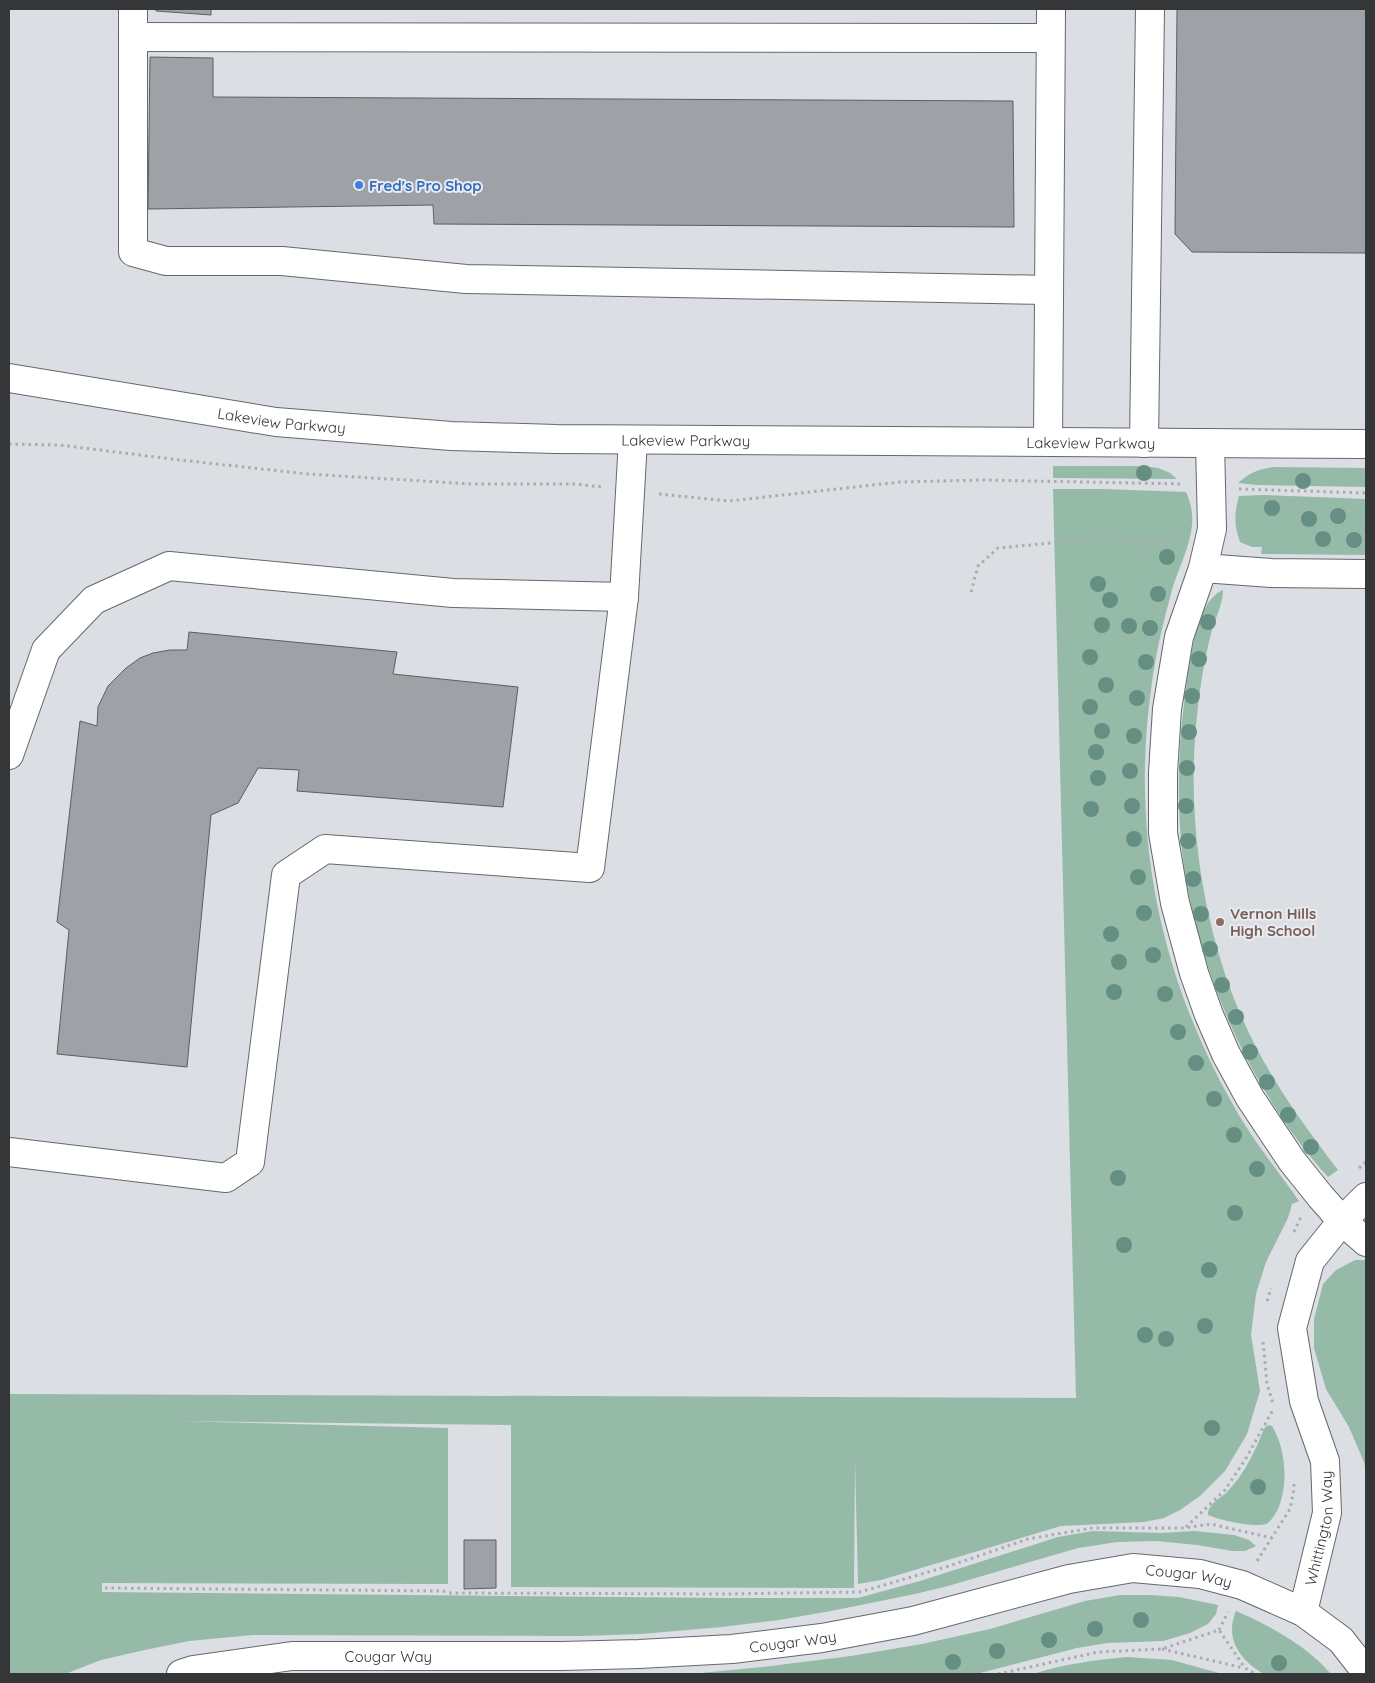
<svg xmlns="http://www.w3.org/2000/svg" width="1375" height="1683" font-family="Quicksand,sans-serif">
  <rect width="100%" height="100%" fill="#dbdee3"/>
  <g fill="#95baa7">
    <polygon points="1053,466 1141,466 1158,468 1170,473 1177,479 1053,478"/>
    <path d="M1274,467L1366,468V487L1257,485L1238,483C1249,473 1259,469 1274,467Z"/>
    <path d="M1053,489H1103L1186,492C1191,503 1193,513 1192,525C1190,547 1178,569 1172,590C1163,623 1155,656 1151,690C1131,834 1160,975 1231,1101C1250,1137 1276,1168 1299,1201L1292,1204L1288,1218L1266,1262L1256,1294L1251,1335L1260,1391L1247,1434L1225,1471L1200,1496L1180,1510L1164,1518L1144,1522L1061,1526L881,1580L858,1584L855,1461L854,1588L511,1587V1425L176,1421L448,1428V1584L102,1583V1592L730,1598H858L920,1581L1058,1537L1093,1531L1162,1533L1195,1531L1234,1535L1249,1540L1256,1546L1245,1551H1233L1197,1545L1156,1541L1117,1542L1078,1548L948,1586L915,1594L831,1611L779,1620L722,1627L641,1634L582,1636L252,1635L189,1641L140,1651L101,1660L65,1674H9V1394L1076,1398Z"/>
    <path d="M1264,495L1366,499V555L1261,554L1262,547H1252L1240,542C1234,526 1234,513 1239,496Z"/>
    <path d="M1223,590C1223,602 1217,615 1213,626C1205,655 1200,686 1197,716C1184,835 1209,974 1273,1077C1292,1109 1315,1140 1338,1170L1328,1177C1250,1091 1195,966 1182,851C1176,792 1179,732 1188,674C1192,650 1198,600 1223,590Z"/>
    <polygon points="1355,1260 1366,1260 1366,1473 1364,1462 1349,1427 1326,1389 1314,1348 1314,1319 1323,1284 1336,1270"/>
    <path d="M1269,1425L1272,1426C1286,1449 1289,1486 1277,1511C1274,1515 1272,1520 1268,1523C1258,1529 1219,1520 1208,1515C1207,1505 1221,1498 1227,1492C1246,1472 1255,1451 1265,1427Z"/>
    <polygon points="1120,1595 1150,1595 1179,1597 1218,1605 1216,1614 1208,1624 1190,1633 1163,1641 1107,1643 1077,1648 976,1674 299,1674 352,1673 691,1674 771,1666 851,1656 922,1644 990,1629 1085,1601"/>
    <path d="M1236,1611C1270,1626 1306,1645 1331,1674H1264C1241,1661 1224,1639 1236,1611Z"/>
    <path d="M1127,1657L1172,1660L1222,1674H1033C1064,1664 1095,1660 1127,1657Z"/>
  </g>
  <g fill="#9ea1a6" stroke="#5b5e62">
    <polygon points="156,9 211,9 211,15 156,11"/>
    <polygon points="1177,9 1366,9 1366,253 1192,252 1175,234"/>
    <polygon points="150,57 213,58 213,97 1013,101 1014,227 434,224 433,205 148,209"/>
    <polygon points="189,632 397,652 393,674 518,687 503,807 297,791 299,770 258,768 238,803 211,815 187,1067 57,1054 69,930 57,922 80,721 97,726 98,707 108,686 126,668 140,658 153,653 170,650 187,650"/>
    <polygon points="464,1540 496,1540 496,1588 464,1589"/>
  </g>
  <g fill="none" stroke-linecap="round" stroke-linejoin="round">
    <g stroke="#65686c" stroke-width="30">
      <g id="minor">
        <polyline points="133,9 133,252 166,261 282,261 466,279 1049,290"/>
        <polyline points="133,37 1050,38"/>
        <path id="s1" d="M9,378L276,422L451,436L556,439L1366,444"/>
        <polyline points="1048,442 1051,9"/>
        <polyline points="1144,443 1150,9"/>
        <polyline points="1210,443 1212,529 1203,568 1179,637 1167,709 1163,773 1163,833 1175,903 1194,973 1209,1015 1226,1054 1250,1098 1292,1161 1320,1196 1342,1221 1366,1242"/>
        <polyline points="1203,568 1271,573 1366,574"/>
        <polyline points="9,755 46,650 94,600 169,566 453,593 624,597 633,440"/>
        <polyline points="9,1152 226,1178 250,1162 286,875 325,849 590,868 624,597"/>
        <path id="s2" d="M1303,1612L1327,1513L1325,1461L1304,1401L1292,1328L1310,1261L1342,1221L1366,1197"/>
        <path id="s3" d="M181,1674L193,1670L292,1656H562L639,1654L732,1649L822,1638L913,1621L1069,1579L1133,1568L1200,1574L1242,1585L1303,1612L1341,1640L1366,1672"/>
      </g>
    </g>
    <g stroke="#a9abaf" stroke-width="3" stroke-dasharray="2.5 4" stroke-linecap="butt">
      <polyline points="9,444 59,445 180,460 308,474 471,484 573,484 603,487"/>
      <polyline points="1239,489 1366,493"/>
      <polyline points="659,494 729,501 900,482 983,480 1184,484"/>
      <polyline points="971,592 978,566 998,548 1094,539 1178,545"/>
      <polyline points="1359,1168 1366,1162"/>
      <polyline points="1294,1232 1301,1217"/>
      <polyline points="1267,1301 1271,1288"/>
      <polyline points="1263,1342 1267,1383 1273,1404"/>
      <polyline points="1186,1527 1225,1490 1245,1460 1274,1408"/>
      <polyline points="1257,1561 1290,1509 1294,1489 1294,1480"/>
      <polyline points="105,1588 443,1591 451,1593 724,1594 860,1592 949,1566 1028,1539 1092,1528 1184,1528 1211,1524 1272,1538"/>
      <polyline points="1219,1630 1228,1612"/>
      <polyline points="1162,1649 1244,1668"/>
      <polyline points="998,1674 1098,1652 1162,1649 1219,1630 1245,1668 1255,1674"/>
    </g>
    <use href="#minor" stroke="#fff" stroke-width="28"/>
  </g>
  <g fill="#668f83">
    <circle cx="1144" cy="473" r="8"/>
    <circle cx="1303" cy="481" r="8"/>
    <circle cx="1272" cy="508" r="8"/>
    <circle cx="1338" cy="516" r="8"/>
    <circle cx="1309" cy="519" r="8"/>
    <circle cx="1323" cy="539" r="8"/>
    <circle cx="1354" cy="540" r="8"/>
    <circle cx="1167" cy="557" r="8"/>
    <circle cx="1098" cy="584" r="8"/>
    <circle cx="1158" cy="594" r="8"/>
    <circle cx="1110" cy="600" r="8"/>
    <circle cx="1208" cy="622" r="8"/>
    <circle cx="1102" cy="625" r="8"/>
    <circle cx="1129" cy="626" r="8"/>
    <circle cx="1150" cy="628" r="8"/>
    <circle cx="1090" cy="657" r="8"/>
    <circle cx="1199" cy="659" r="8"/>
    <circle cx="1146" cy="662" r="8"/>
    <circle cx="1106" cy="685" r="8"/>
    <circle cx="1192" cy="696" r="8"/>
    <circle cx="1137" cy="698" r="8"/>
    <circle cx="1090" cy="707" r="8"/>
    <circle cx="1102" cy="731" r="8"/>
    <circle cx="1189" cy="732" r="8"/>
    <circle cx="1134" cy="736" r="8"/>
    <circle cx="1096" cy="752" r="8"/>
    <circle cx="1187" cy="768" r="8"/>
    <circle cx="1130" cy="771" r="8"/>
    <circle cx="1098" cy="778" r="8"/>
    <circle cx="1132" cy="806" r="8"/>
    <circle cx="1186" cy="806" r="8"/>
    <circle cx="1091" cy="809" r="8"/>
    <circle cx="1134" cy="839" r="8"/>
    <circle cx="1188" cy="841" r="8"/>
    <circle cx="1138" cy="877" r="8"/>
    <circle cx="1193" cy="879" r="8"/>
    <circle cx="1144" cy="913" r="8"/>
    <circle cx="1201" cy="914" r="8"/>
    <circle cx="1111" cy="934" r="8"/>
    <circle cx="1210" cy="949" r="8"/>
    <circle cx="1153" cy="955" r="8"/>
    <circle cx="1119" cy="962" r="8"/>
    <circle cx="1222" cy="985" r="8"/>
    <circle cx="1114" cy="992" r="8"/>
    <circle cx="1165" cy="994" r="8"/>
    <circle cx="1236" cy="1017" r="8"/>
    <circle cx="1178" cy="1032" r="8"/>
    <circle cx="1250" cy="1052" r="8"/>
    <circle cx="1196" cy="1063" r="8"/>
    <circle cx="1267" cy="1082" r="8"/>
    <circle cx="1214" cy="1099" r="8"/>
    <circle cx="1288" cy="1115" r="8"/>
    <circle cx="1234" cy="1135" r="8"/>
    <circle cx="1311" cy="1147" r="8"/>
    <circle cx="1257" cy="1169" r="8"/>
    <circle cx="1118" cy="1178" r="8"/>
    <circle cx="1235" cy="1213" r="8"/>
    <circle cx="1124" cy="1245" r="8"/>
    <circle cx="1209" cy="1270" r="8"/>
    <circle cx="1205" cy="1326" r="8"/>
    <circle cx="1145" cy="1335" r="8"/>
    <circle cx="1166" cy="1339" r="8"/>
    <circle cx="1212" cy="1428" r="8"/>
    <circle cx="1258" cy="1487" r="8"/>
    <circle cx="1141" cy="1620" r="8"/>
    <circle cx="1095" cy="1629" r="8"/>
    <circle cx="1049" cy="1640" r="8"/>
    <circle cx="997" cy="1651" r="8"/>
    <circle cx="953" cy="1662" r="8"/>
    <circle cx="1279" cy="1663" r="8"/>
  </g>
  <circle fill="#3f7fe0" stroke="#e8ebf1" stroke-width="2" cx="359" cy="185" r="5"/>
  <circle fill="#8d6e63" stroke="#e8ebf1" stroke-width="2" cx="1220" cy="922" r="5"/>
  <g text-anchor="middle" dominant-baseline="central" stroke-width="4" stroke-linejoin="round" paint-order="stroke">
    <g font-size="15" font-weight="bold" fill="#366cbe" stroke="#e8ebf1" text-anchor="start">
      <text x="369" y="185">Fred's Pro Shop</text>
    </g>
    <g font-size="15" fill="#353638" stroke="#e8ebf1">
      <text stroke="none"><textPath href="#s1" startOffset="276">Lakeview Parkway</textPath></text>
      <text stroke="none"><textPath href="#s1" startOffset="681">Lakeview Parkway</textPath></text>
      <text stroke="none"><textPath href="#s1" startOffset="1086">Lakeview Parkway</textPath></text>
      <text stroke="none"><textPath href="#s2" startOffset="86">Whittington Way</textPath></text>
      <text stroke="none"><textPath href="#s3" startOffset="1019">Cougar Way</textPath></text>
      <text stroke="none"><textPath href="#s3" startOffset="614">Cougar Way</textPath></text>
      <text stroke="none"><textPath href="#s3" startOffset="209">Cougar Way</textPath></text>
    </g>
    <g font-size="15" font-weight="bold" fill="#785e54" stroke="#e8ebf1" text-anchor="start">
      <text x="1230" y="913">Vernon Hills<tspan x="1230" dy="17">High School</tspan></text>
    </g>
  </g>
  <rect width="1375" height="1683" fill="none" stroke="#353638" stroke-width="20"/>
</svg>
